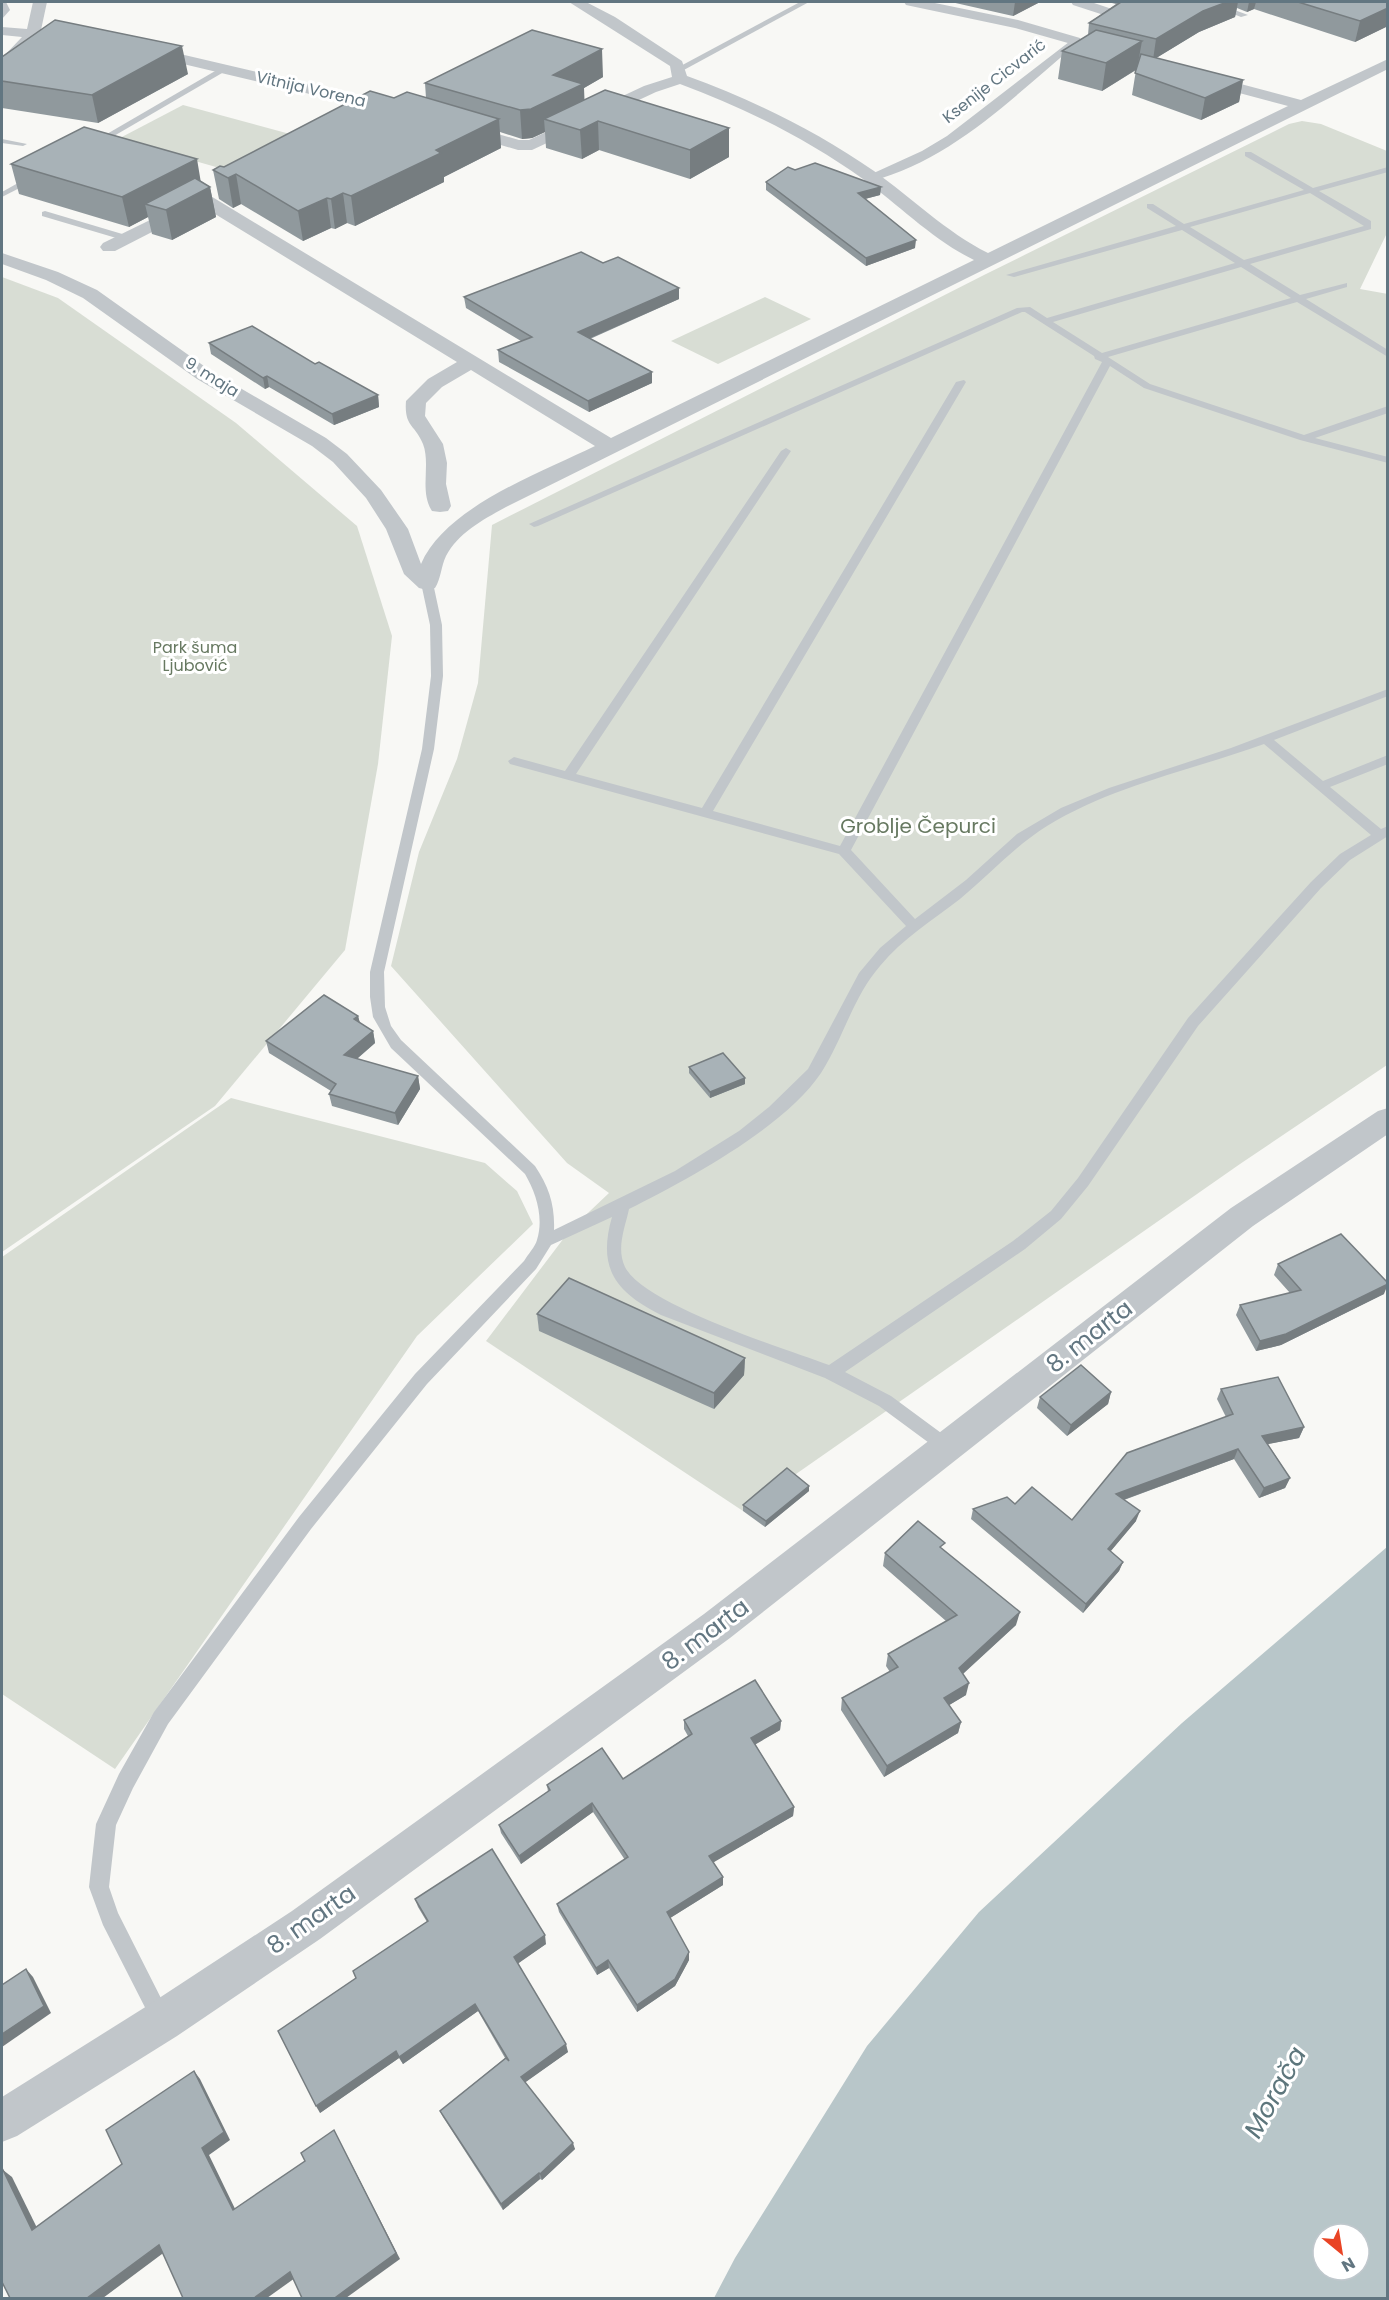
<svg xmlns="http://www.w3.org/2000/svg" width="1389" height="2300" font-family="Poppins,sans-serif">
  <rect width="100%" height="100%" fill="#f8f8f5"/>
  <g fill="#d8ddd4">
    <polygon points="183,105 301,137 237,173 118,139"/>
    <polygon points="1302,121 1321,124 1387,151 1387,233 1360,289 1388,294 1387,1065 1240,1164 743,1511 486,1341 570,1230 609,1193 567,1163 391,966 419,852 457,759 478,683 492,525 986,274 1289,124"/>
    <polygon points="2,277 58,298 236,423 357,526 392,636 378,764 345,950 215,1106 2,1252"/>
    <polygon points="765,297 811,319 718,364 671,341"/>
    <polygon points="231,1098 485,1163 517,1191 533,1224 417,1336 115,1769 2,1694 2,1257"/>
  </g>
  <path fill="#b8c6c9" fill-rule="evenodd" d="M1387,1547V2298H714L735,2258L867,2046L979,1912L1182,1723ZM1323,2234H1359V2270H1323Z"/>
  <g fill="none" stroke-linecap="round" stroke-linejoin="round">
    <g fill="#c1c6ca" fill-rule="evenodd">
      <polygon points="2,2 6,2 10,10 2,19"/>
      <polygon points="800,2 809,2 682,71 675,69"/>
      <polygon points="1203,2 1213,2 1248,15 1241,17"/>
      <polygon points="222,67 229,69 95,147 88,145"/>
      <polygon points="2,139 27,144 23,146 2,143"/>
      <path d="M1245,152H1251L1313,188L1388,167V172L1319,191L1371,221V229L1250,264L1300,295L1347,283V287L1306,299L1388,350V357L1297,302L1108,357L1150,384L1304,435L1388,406V413L1315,438L1388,457V463L1300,440L1144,388L1110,366L851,850L915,919L966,880L1017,834L1061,808L1109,788L1231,748L1388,689V696L1274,740L1323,781L1388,755V764L1330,787L1381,829L1388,826V836L1350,860L1321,888L1198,1026L1088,1186L1061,1219L1025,1249L845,1372L891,1396L952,1441L955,1446L952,1451L946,1453L940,1451L879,1406L825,1378L661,1315C616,1292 597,1269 612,1217L551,1245L536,1269L427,1384L311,1529L168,1724L133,1788L116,1825L109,1887L118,1913L172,2020L169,2027L162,2030L155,2027L103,1925L89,1887L96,1824L119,1774L154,1712L299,1517L415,1374L524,1261C528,1254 535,1247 537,1240C544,1217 536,1193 525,1174L391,1048L373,1017L370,997V972L422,749L431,676L430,625L421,583L427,580L433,583L442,625L443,676L434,749L384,972L385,1007L391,1026L401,1040L535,1166C549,1187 555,1205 554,1230L675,1171L739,1131L769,1107L808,1069L859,973L880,948L906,926L839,854L510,764L508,761L514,757L565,771L781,451L786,448L791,451L576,774L702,808L956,382L964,380L966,382L713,811L840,846L1102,362L1095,359L1094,356L1025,312H1022L538,526L534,527L529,524L1017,308L1030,307L1047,318L1235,263L1182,230L1014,277L1006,275L1176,226L1147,208V204H1153L1184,224L1304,190L1245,156ZM1310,193L1364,226L1244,260L1190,227ZM1241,267L1291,298L1102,353L1053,322ZM1264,744L1371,835L1340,854L1311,882L1188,1018L1078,1178L1051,1211L1013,1241L829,1365C786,1349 644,1305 625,1267C616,1248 625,1228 629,1209C687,1180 785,1127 821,1073C843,1039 853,997 880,966C902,939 933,920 960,899C989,875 1015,846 1047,826C1112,786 1192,770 1264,744Z"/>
      <polygon points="34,174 38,177 37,179 2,197 2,192"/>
      <polygon points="45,211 129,236 130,238 123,240 42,216 42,212"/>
    </g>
    <path fill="#c1c6ca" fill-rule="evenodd" d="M1069,42L1075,45L1073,47C1012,98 950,161 871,181L865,177L922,151L947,136Z"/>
    <g fill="#c1c6ca" fill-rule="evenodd">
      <path d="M33,2H47L41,30L78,34L85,38L78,42L36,39C28,50 16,67 2,69V58L22,37L2,35V27L27,29Z"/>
      <path d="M569,2H586L615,17L682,61L687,76C753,100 816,131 874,171C912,198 946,232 988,253L1288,106L1198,82L1195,79L1198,76L1203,74L1301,100L1388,59V69L506,507C484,519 458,533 446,556C441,566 441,579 435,588L427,590L419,588L404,574L386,529L366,498L333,462L312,446L197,379L83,298L46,280L2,264V253L58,272L97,290L211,371L326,438L347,454L381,490L408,529L421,564C445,507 542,472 595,446L471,370L442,387L426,403L425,416L443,444L447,463L446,484L451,506L448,511L440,512L432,511C419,491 431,465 423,444C415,424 404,427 406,401L428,379L457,362L197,203L194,199L197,195H209L611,438L974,260C933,240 900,206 863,179C807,139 745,108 680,84L656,92L532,150H518L457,132L455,129L457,126L463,124L519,140H529L644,86L672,77L670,66Z"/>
      <polygon points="904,2 930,2 1018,20 1080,38 1082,41 1075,45 1015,28 906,5"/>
      <polygon points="1071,2 1091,2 1118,11 1120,14 1113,18 1073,5"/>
      <polygon points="146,46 394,104 402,109 394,114 141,54 138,51"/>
      <polygon points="187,202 193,203 196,207 193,211 115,251 103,251 100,247 103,243"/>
      <polygon points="1388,1108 1388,1134 1253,1226 730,1638 320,1939 177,2036 17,2136 2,2142 2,2097 147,2006 292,1911 704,1614 1231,1208 1378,1111"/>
    </g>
  </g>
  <g fill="#90999d">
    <polygon points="951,2 1040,2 1013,16"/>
    <polygon points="1108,2 1388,2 1388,26 1355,42 1254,9 1247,12 1237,8 1235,17 1199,32 1156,58 1243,80 1239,102 1201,120 1132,95 1136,70 1102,91 1058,79 1062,51 1088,35 1089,23 1116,4"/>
    <polygon points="2,57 188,74 98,123 2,108"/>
    <polygon points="603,77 584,88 584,100 729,157 690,179 599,150 582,159 546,148 545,132 532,138 522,139 500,132 501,148 444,177 444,182 355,226 347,223 335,229 331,228 303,241 241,204 233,208 219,199 213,170 224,167 394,98 426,98 425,83"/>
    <polygon points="11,164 201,181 210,187 216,217 172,240 152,234 148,217 129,227 19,194"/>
    <polygon points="795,170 881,187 880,195 865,199 915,248 866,266 766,190 766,182"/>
    <polygon points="603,263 679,288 679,299 590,339 652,383 589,412 499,362 498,350 521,341 466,308 464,297"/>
    <polygon points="209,343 315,364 378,395 379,407 334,425 269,387 265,389 211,354"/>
    <polygon points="358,1016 360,1023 373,1031 375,1043 357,1059 418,1076 420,1089 398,1125 332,1106 329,1094 331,1091 269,1053 266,1041"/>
    <polygon points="689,1067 745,1078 745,1084 710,1098 689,1073"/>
    <polygon points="1278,1264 1384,1294 1281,1345 1256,1351 1236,1315 1240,1305 1290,1293 1274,1275"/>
    <polygon points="537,1314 745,1358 744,1375 714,1409 539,1331"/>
    <polygon points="1221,1389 1304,1427 1299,1438 1268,1444 1290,1478 1285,1488 1259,1498 1234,1459 1124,1500 1136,1521 1110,1552 1123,1562 1119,1571 1083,1613 971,1519 973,1509 1015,1504 1072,1520 1226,1417 1217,1399"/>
    <polygon points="1111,1392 1108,1404 1067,1436 1037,1408 1040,1397"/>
    <polygon points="809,1491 765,1527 743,1511 743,1505"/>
    <polygon points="943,1550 1016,1625 963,1674 966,1695 949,1705 961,1722 958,1733 884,1777 841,1710 842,1698 890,1672 886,1666 888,1654 946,1621 883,1566 885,1553"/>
    <polygon points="684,1720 781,1721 780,1730 755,1744 794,1807 793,1816 713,1862 723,1877 723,1885 670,1918 689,1952 689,1960 675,1986 637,2012 609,1968 597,1975 559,1912 557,1904 625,1860 593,1812 521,1864 501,1833 499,1825 548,1792 547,1785 623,1779 688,1736 684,1729"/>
    <polygon points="415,1899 546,1944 518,1963 568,2052 525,2082 575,2149 542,2180 540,2179 503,2210 443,2117 440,2111 505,2058 478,2011 403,2064 399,2058 320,2113 356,1978 353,1971 427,1922 418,1907"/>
  </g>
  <g fill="#767d80">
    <polygon points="1015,2 1040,2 1013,16"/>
    <polygon points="1227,2 1238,2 1235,17 1199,32 1153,60 1156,39 1203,11"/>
    <polygon points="1249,2 1256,2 1254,9 1247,12"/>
    <polygon points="1388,8 1388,26 1355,42 1360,21"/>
    <polygon points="1142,41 1137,69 1102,91 1106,63"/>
    <polygon points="182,46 188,74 98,123 92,95"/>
    <polygon points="602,49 603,77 584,88 585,112 544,119 545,132 532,138 522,139 520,110 553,75"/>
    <polygon points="1243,80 1239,102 1201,120 1205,98"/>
    <polygon points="499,119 501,148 444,177 444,182 355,226 351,196 436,150"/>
    <polygon points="598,121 599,150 582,159 580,130"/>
    <polygon points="729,128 729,157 690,179 690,150"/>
    <polygon points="197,159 202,189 145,204 148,217 129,227 122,197"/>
    <polygon points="236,174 241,204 233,208 228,178"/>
    <polygon points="210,187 216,217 172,240 166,210"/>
    <polygon points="881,187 880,195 857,201 858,193"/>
    <polygon points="343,193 347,223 335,229 331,199"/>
    <polygon points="327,198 331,228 303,241 298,211"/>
    <polygon points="916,240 915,248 866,266 866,258"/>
    <polygon points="679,288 679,299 579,343 578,332"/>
    <polygon points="652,372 652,383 589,412 588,401"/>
    <polygon points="267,376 269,387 265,389 263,378"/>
    <polygon points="378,395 379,407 334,425 332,414"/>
    <polygon points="358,1016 361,1028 354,1019"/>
    <polygon points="373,1031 375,1043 346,1068 344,1055"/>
    <polygon points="418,1076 420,1089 398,1125 395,1113"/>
    <polygon points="745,1078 745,1084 710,1098 710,1092"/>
    <polygon points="1388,1284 1384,1294 1281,1345 1256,1351 1260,1341"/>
    <polygon points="745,1358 744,1375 714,1409 714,1393"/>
    <polygon points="1111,1392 1108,1404 1067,1436 1071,1425"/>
    <polygon points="1304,1427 1299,1438 1258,1446 1262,1436"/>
    <polygon points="1238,1449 1234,1459 1112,1504 1116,1494"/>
    <polygon points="1290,1478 1285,1488 1259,1498 1264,1488"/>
    <polygon points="809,1486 809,1491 765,1527 766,1521"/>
    <polygon points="1140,1511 1136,1521 1104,1559 1108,1549"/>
    <polygon points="1123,1562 1119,1571 1083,1613 1086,1604"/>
    <polygon points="1020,1612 1016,1625 956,1680 959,1668"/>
    <polygon points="969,1683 966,1695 941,1710 944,1698"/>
    <polygon points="781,1721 780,1730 751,1747 751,1738"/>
    <polygon points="961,1722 958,1733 884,1777 887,1766"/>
    <polygon points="592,1803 593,1812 521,1864 519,1856"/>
    <polygon points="794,1807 793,1816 709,1865 709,1856"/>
    <polygon points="723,1877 723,1885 667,1920 667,1912"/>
    <polygon points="545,1935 546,1944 516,1965 514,1957"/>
    <polygon points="689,1952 689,1960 675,1986 637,2012 637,2005"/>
    <polygon points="608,1960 609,1968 597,1975 596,1968"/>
    <polygon points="26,1969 33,1977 51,2013 2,2047 2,2034"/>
    <polygon points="475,2004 478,2011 403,2064 399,2057"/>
    <polygon points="566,2044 568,2052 523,2084 521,2077"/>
    <polygon points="396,2051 399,2058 320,2113 316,2106"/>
    <polygon points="194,2071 200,2079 230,2140 209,2155 239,2217 233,2210 202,2148"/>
    <polygon points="334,2130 400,2259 346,2298 337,2298 336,2297"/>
    <polygon points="573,2143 575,2149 542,2180 540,2174"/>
    <polygon points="3,2170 12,2177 41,2236 32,2230"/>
    <polygon points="539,2173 540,2179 503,2210 501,2204"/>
    <polygon points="159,2245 166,2251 103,2298 87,2298"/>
    <polygon points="290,2272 295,2278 267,2298 254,2298"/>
  </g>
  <g fill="#a8b2b7" stroke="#767d80" stroke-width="1.5">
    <polygon points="1121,2 1227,2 1203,11 1156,39 1089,23"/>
    <polygon points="1298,2 1388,2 1388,8 1360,21"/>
    <polygon points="55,20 182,46 92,95 2,81 2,57"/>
    <polygon points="532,30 602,49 553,75 583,84 531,109 520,110 425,83"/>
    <polygon points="1096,30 1142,41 1106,63 1062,51"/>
    <polygon points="1141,54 1243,80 1205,98 1135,73"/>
    <polygon points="605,90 729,128 690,150 598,121 580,130 544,119"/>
    <polygon points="370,91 394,98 407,92 499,119 436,150 441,153 351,196 343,193 331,199 327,198 298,211 236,174 228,178 213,170 220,166 224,167"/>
    <polygon points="84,127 197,159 122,197 11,164"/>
    <polygon points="815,163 881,187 858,193 916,240 866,258 766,182 788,167 795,170"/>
    <polygon points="195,178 210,187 166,210 145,204"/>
    <polygon points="581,252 603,263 618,257 679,288 578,332 652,372 588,401 498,350 532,337 464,297"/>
    <polygon points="252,326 315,364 319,362 378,395 332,414 267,376 263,378 209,343"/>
    <polygon points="324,995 358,1016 354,1019 373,1031 344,1055 418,1076 395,1113 329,1094 336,1084 266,1041"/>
    <polygon points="723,1053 745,1078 710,1092 689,1067"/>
    <polygon points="1341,1234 1388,1283 1388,1284 1286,1334 1260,1341 1240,1305 1301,1290 1278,1264"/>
    <polygon points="569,1278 745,1358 714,1393 537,1314"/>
    <polygon points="1081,1365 1111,1392 1071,1425 1040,1397"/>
    <polygon points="1278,1377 1304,1427 1262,1436 1290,1478 1264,1488 1238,1449 1116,1494 1140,1511 1108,1549 1123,1562 1086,1604 973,1509 1007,1497 1015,1504 1032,1487 1072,1520 1127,1453 1233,1414 1221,1389"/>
    <polygon points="787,1468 809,1486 766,1521 743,1505"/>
    <polygon points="918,1521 945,1543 940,1547 1020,1612 959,1668 969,1683 944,1698 961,1722 887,1766 842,1698 898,1667 888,1654 957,1615 885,1553"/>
    <polygon points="755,1680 781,1721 751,1738 794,1807 709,1856 723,1877 667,1912 689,1952 675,1979 637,2005 608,1960 596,1968 557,1904 628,1857 592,1803 519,1856 499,1825 550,1790 547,1785 602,1748 623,1779 692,1734 684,1720"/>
    <polygon points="492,1849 545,1935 514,1957 566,2044 521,2077 573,2143 540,2174 539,2173 501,2204 440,2111 506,2058 509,2061 475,2004 399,2057 396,2051 316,2106 278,2031 356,1978 353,1971 428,1921 415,1899"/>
    <polygon points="26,1969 44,2006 2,2034 2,1985"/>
    <polygon points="194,2071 224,2132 202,2148 233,2210 305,2161 301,2153 334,2130 396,2253 336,2297 337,2298 302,2298 290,2272 254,2298 183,2298 159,2245 87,2298 10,2298 2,2282 2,2171 3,2170 32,2230 122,2164 106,2130"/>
  </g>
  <g text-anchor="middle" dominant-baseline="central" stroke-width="6" stroke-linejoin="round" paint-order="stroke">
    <g font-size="16" fill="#627681" stroke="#fff">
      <text transform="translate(994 81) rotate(-38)">Ksenije Cicvarić</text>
      <text transform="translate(311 89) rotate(13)">Vitnija Vorena</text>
      <text transform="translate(212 377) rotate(32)">9. maja</text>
    </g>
    <g font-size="16" fill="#677961" stroke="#fff">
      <text x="195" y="647">Park šuma<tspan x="195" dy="18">Ljubović</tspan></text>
    </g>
    <g font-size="20" fill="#677961" stroke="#fff">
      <text x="918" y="826">Groblje Čepurci</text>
    </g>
    <g font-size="24" fill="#627681" stroke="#fff">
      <text transform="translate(1089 1336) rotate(-38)">8. marta</text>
      <text transform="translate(705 1634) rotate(-37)">8. marta</text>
      <text transform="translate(311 1919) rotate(-35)">8. marta</text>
    </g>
    <g font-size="26" font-style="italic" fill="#5d767c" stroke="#fff">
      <text transform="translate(1275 2092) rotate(-61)">Morača</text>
    </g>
  </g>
  <rect width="1389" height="2300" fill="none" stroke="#627681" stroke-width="6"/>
  <g transform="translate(1341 2252) rotate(150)"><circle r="28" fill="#ffffff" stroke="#c0c8cd" stroke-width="1.5"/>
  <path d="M0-4.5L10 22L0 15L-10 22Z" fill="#e94425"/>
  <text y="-9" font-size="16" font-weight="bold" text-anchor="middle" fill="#627681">N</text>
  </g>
</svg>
